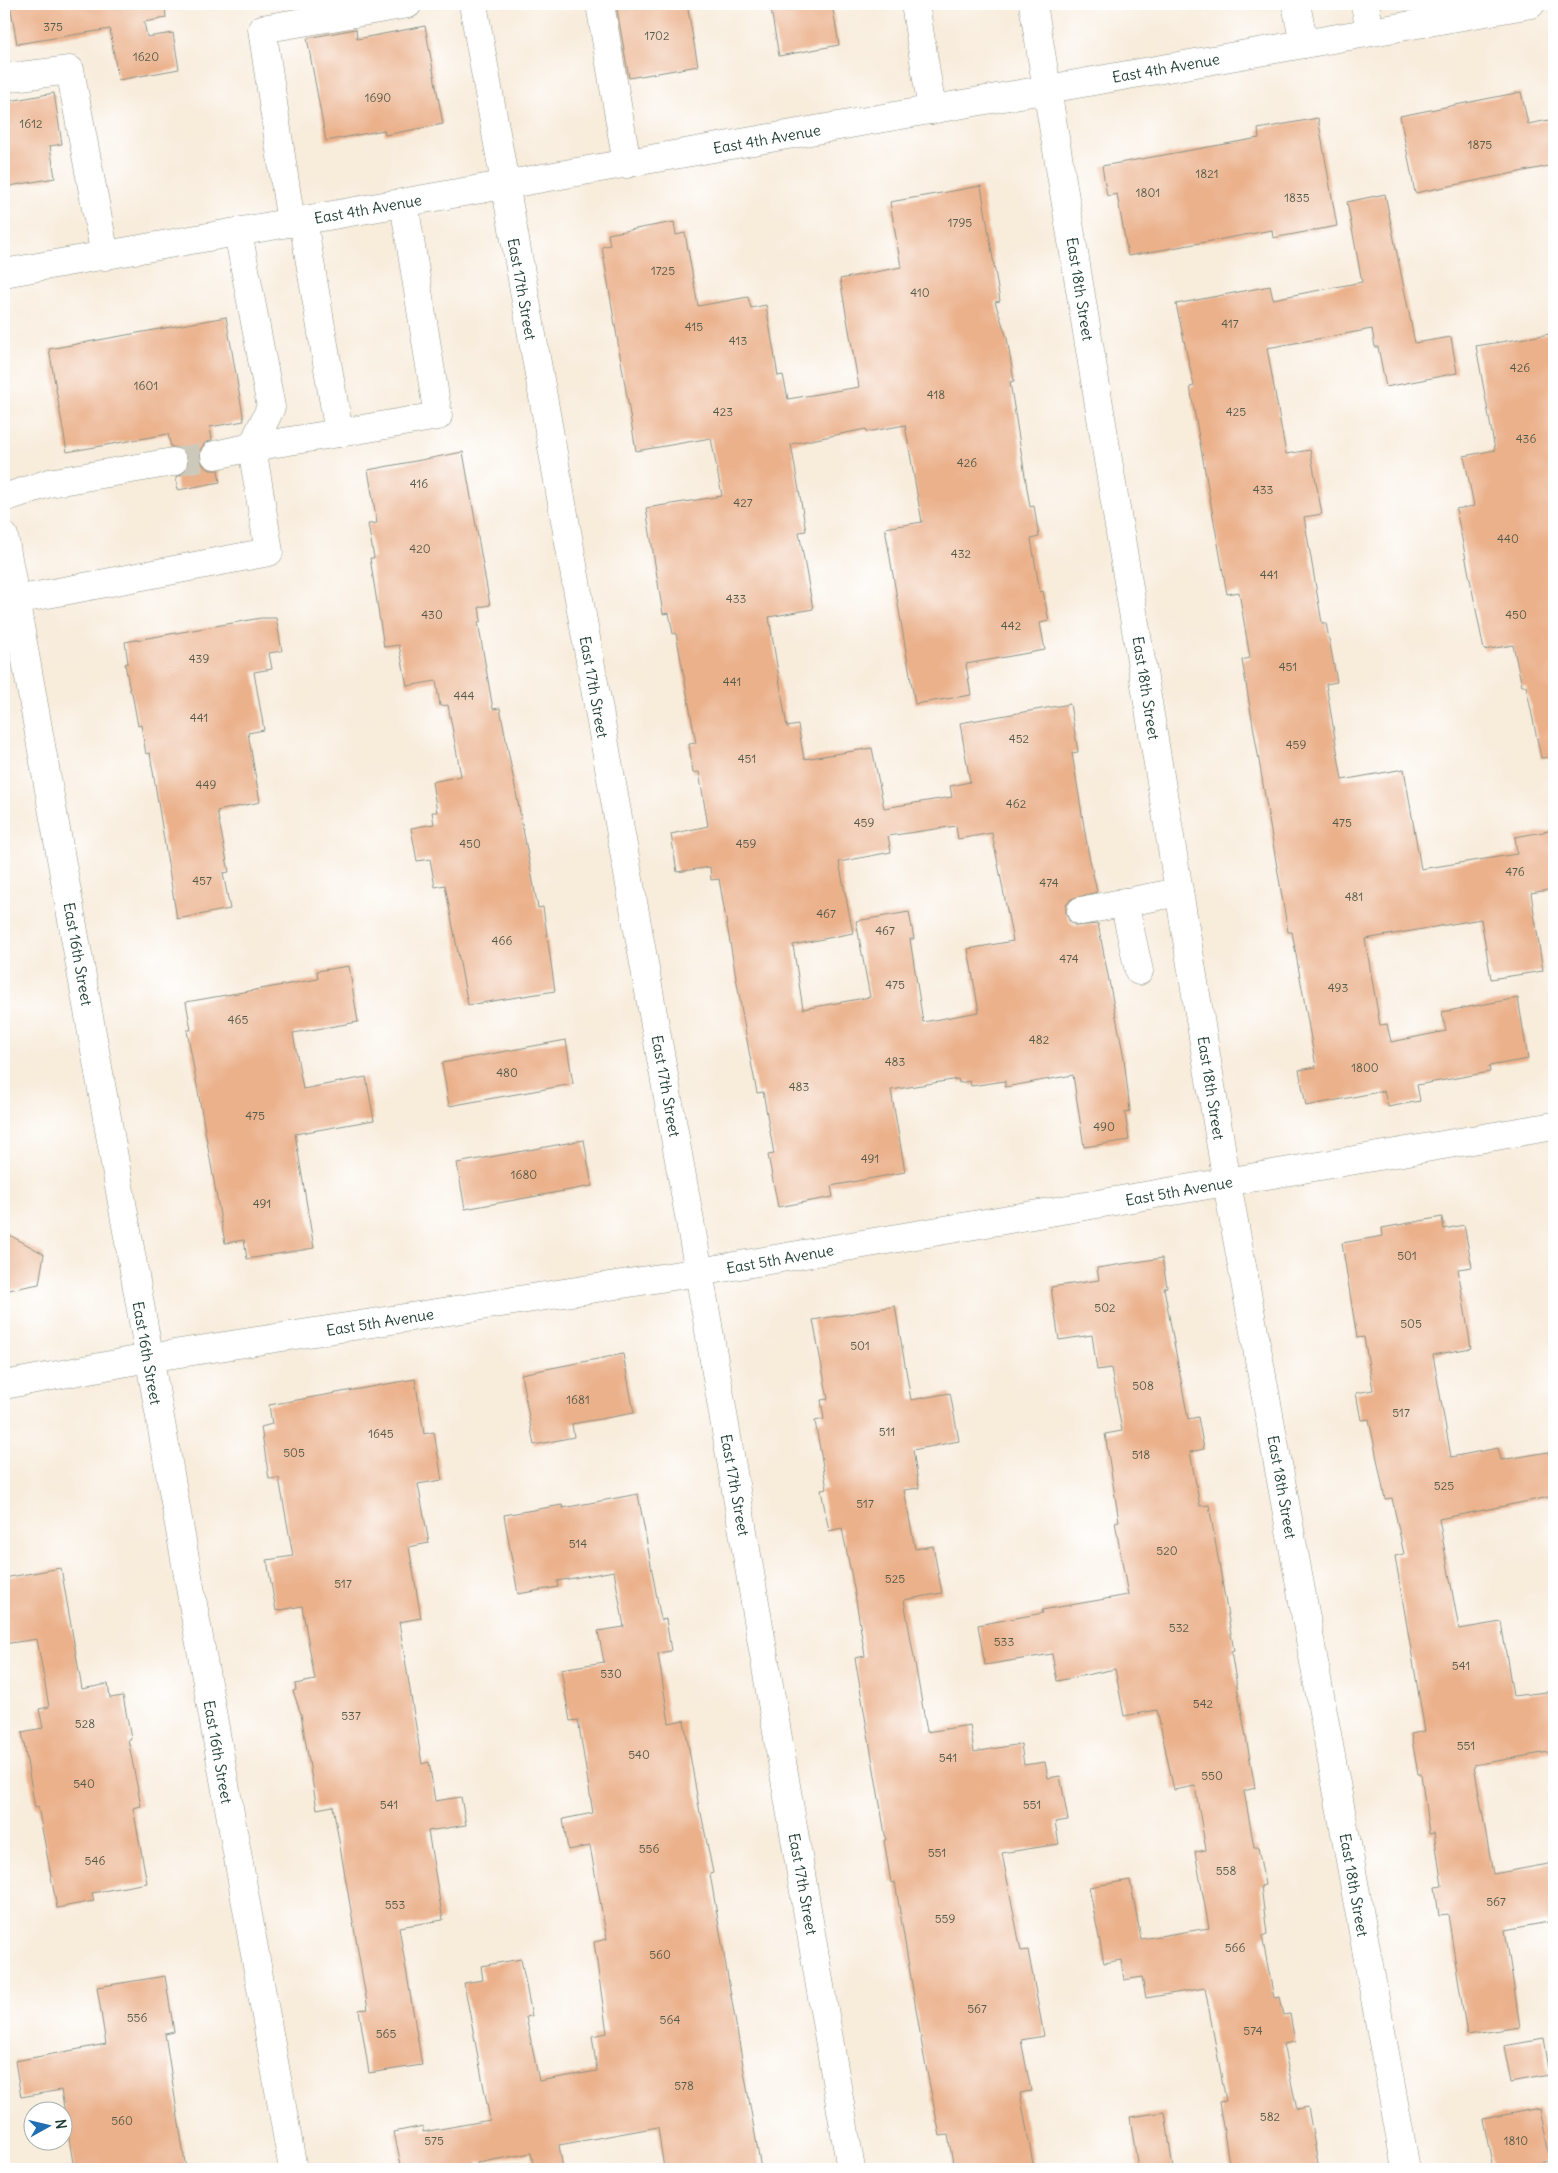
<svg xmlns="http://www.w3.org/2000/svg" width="1558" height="2173" font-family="Delius,sans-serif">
  <rect width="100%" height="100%" fill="#fff"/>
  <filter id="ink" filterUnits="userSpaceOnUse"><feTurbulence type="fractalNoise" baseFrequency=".02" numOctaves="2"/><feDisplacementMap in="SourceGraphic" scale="10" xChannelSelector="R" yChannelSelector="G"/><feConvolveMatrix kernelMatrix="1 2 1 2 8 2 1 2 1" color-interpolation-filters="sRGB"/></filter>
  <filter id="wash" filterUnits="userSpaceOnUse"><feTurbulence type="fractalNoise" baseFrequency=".0096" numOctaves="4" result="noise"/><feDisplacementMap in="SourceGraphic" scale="20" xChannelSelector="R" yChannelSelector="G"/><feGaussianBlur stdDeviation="1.12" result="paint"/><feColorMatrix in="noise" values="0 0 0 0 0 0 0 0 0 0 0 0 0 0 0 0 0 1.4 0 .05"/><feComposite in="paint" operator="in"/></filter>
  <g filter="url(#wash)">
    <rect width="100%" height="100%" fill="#f8ecdb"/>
    <g id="blocks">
      <g fill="#ebb18b" fill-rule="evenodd">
        <polygon points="10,4 165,4 166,18 144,22 147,37 173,33 179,69 118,80 110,29 17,44"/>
        <polygon points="616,4 687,4 698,66 629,78"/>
        <polygon points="770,4 832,4 839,45 779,56"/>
        <polygon points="425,26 443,124 385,135 384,130 326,141 307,38 356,29 357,39"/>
        <polygon points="1521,92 1528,124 1554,119 1554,165 1415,193 1400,116"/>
        <polygon points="54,93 62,144 50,146 55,178 4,187 4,102"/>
        <polygon points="1318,118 1337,226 1273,238 1272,230 1128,256 1117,194 1107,196 1102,166 1259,138 1258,129"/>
        <path d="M981,186L1000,301L995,302L1007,338L1014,381L1010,382L1030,507L1034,506L1039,537L1031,539L1040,592L1043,591L1049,621L1040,623L1045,650L966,664L971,695L915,704L885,528L922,522L905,425L867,432L866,429L791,444L806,531L799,532L813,609L769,617L787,727L798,725L804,759L872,748L884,808L952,797L950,786L970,782L960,723L1070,704L1078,752L1072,753L1088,851L1097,892L1071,899L1066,905V913L1070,922L1076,926L1098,924L1124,1058L1130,1111L1125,1112L1129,1140L1084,1147L1073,1075L1005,1087V1081L971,1086L970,1081L959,1083L958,1079L891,1090L905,1172L831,1186L833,1197L778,1207L768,1155L774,1154L763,1092L757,1093L748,1046L719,879L711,880L710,867L677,872L671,834L708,826L699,772L693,773L689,744L696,743L676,633L673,634L669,613L663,614L646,508L722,496L711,438L636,451L602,247L610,245L608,234L674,222L676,235L685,233L698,306L748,297L751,308L766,305L778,376L783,375L788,399L859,387L840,279L901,267L890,202ZM956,826L958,839L992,833L1013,941L968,949L979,1012L923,1022L910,939H914L909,912L856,921L870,997L803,1009L793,945L853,933L839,862L891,852L888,836Z"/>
        <polygon points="1385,194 1415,343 1451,337 1457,373 1386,387 1378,347 1375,347 1372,329 1267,348 1286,454 1310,450 1322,514 1304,517 1322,623 1326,623 1337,682 1326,684 1342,780 1404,769 1421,869 1517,854 1515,837 1554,830 1554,889 1531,893 1543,971 1491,979 1481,919 1365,939 1380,1025 1387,1024 1391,1042 1446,1031 1442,1012 1518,998 1528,1059 1489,1066 1490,1072 1417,1085 1420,1101 1388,1107 1384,1091 1306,1106 1299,1070 1316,1067 1292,932 1288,932 1242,660 1250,658 1239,592 1227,594 1190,387 1194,386 1176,304 1270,286 1273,299 1362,282 1347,202"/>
        <polygon points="226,317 244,421 210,427 212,440 205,443 200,450 200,458 203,465 210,470 218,470 220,482 178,490 176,477 183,474 187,468 188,459 185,452 179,448 171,447 168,434 67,452 49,349"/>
        <polygon points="1550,334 1551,339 1554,338 1554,757 1541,758 1526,686 1522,686 1513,645 1484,650 1456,509 1474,506 1464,456 1495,450 1476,346"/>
        <polygon points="463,452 490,605 479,607 481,621 478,622 493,709 500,708 538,908 543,907 555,991 468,1005 445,885 435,887 430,859 417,861 411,828 434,824 432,812 437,812 432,782 461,776 448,705 440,706 436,681 407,686 399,645 384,647 370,558 374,558 368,524 377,523 368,470"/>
        <polygon points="261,618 276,618 282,651 269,653 272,669 254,672 264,730 248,733 260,802 217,811 229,872 223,873 230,909 177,919 150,753 146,754 141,725 138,726 132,693 130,691 125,664 128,663 125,642"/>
        <polygon points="349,966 358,1022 293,1033 303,1089 366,1077 374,1120 295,1134 314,1248 247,1259 244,1240 225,1243 187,1030 191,1030 186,1002 318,979 317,971"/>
        <polygon points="566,1040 573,1084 449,1106 442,1063"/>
        <polygon points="584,1140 592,1186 465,1209 457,1163"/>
        <polygon points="1442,1217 1444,1229 1464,1225 1472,1267 1458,1269 1471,1348 1433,1355 1451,1457 1498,1448 1501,1460 1554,1451 1554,1496 1439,1519 1459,1629 1501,1622 1513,1696 1554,1691 1554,1751 1474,1765 1493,1874 1554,1863 1554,1921 1505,1930 1520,2027 1467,2035 1448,1915 1439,1916 1435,1887 1442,1886 1434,1833 1429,1834 1421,1774 1418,1774 1411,1734 1425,1731 1395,1556 1404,1554 1392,1498 1385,1499 1369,1419 1361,1420 1356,1393 1373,1390 1364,1337 1357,1338 1342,1243 1383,1236 1382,1228"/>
        <polygon points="4,1232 44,1254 39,1284 4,1291"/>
        <polygon points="1162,1258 1167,1287 1164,1288 1188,1419 1198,1417 1204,1449 1190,1452 1200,1506 1209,1505 1234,1651 1231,1652 1255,1788 1244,1791 1254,1847 1258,1847 1265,1885 1261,1886 1267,1934 1262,1936 1274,1998 1280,1997 1284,2015 1290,2014 1295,2042 1283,2044 1297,2109 1308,2107 1319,2169 1230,2169 1219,2102 1226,2101 1205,1988 1146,1998 1142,1977 1124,1980 1121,1960 1104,1963 1089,1887 1130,1880 1141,1939 1209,1928 1195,1852 1206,1850 1195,1786 1174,1790 1157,1710 1124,1716 1115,1669 1057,1681 1052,1654 985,1665 978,1625 1043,1613 1042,1610 1128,1595 1115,1522 1119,1521 1105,1434 1122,1431 1111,1368 1097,1370 1092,1335 1059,1340 1051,1287 1099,1280 1097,1268"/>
        <polygon points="895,1306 911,1400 950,1393 959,1441 913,1450 919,1488 904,1490 915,1549 933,1546 942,1593 904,1600 927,1732 970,1725 974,1752 1021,1744 1024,1765 1045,1762 1048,1778 1060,1776 1068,1820 1055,1822 1059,1844 1002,1853 1021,1951 1028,1950 1044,2036 1021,2040 1031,2091 1020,2093 1034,2169 954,2169 948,2135 940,2136 924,2057 895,1882 891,1883 884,1840 886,1840 855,1658 865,1656 854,1588 842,1528 829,1531 821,1490 827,1489 815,1421 824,1419 821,1400 828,1399 813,1320"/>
        <polygon points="623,1354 634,1413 572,1424 574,1437 534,1445 521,1374"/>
        <polygon points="415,1379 424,1434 434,1432 442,1480 418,1484 429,1543 409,1547 421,1618 399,1622 422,1764 429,1762 435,1801 461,1797 466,1825 428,1831 443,1920 399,1927 422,2065 369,2073 359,2010 368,2009 333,1806 317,1809 301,1714 293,1691 296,1690 295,1684 315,1680 302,1606 276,1611 267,1560 293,1556 279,1478 269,1479 261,1427 272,1424 269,1405"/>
        <polygon points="638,1494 661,1620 666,1619 671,1651 658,1653 669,1723 684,1720 700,1813 701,1813 713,1873 710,1874 761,2169 664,2169 658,2127 559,2145 563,2169 534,2169 531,2153 477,2163 478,2169 402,2169 394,2132 423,2126 423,2132 490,2120 464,1983 483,1980 481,1966 521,1959 532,2016 526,2017 539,2081 597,2071 592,2036 607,2033 594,1942 607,1939 590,1846 568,1850 563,1819 593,1813 578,1720 570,1721 561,1669 604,1662 598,1631 624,1627 614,1571 557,1581 558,1587 518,1594 504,1515 562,1505 563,1508"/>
        <polygon points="61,1568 82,1689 108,1684 110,1698 123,1696 131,1739 128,1739 141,1806 133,1808 147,1883 92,1893 94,1901 57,1908 38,1807 35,1808 22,1732 43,1728 39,1709 49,1707 37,1639 4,1644 4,1578"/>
        <polygon points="165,1976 174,2032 165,2034 186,2169 74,2169 61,2090 21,2097 15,2061 106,2044 97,1987"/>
        <polygon points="1543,2039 1549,2075 1511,2082 1504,2046"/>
        <polygon points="1540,2108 1550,2161 1542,2162 1543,2169 1493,2169 1483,2119"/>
        <polygon points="1165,2112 1173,2169 1138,2169 1130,2117"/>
      </g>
    </g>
  </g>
  <g filter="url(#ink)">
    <use href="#blocks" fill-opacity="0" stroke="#8c9488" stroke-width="1"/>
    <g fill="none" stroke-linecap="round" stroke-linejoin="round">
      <polyline stroke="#cdc9ba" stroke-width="28" stroke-dasharray="28 14" stroke-linecap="butt" points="173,462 215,455"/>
      <g stroke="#8c9488" stroke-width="29">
        <g id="minor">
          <polyline points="473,4 699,1272 851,2169"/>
          <polyline points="600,4 627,164"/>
          <polyline points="915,4 932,110"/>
          <polyline points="1033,4 1227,1183 1406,2169"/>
          <polyline points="1296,4 1304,44"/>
          <polyline points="1365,4 1370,32"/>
          <polyline points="4,78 70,70 105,256"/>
          <polyline points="291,223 262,29 408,4"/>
          <polyline points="339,433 438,416 404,203"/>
          <polyline points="215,455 252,447 271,407 238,232"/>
          <polyline points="4,498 49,483 173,462"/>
          <polyline points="4,536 293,2169"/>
          <polyline points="16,600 269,552 252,447 339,433 303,221"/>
          <polyline points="1124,902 1139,971"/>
          <polyline points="1081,911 1179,892"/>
          <polyline points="4,1385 148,1358 699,1272 1554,1126"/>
        </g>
      </g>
      <g stroke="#8c9488" stroke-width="29">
        <polyline id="major" points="4,273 1531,4"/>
      </g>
      <use href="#minor" stroke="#fff" stroke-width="28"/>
      <use href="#major" stroke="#fff" stroke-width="28"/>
    </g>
  </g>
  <g text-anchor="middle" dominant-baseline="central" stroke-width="4" stroke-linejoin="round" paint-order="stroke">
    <g font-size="12" fill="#525a4a">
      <text x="53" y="26">375</text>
      <text x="657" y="35">1702</text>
      <text x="146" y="56">1620</text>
      <text x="378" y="97">1690</text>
      <text x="31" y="123">1612</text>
      <text x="1480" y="144">1875</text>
      <text x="1207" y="173">1821</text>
      <text x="1148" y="192">1801</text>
      <text x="1297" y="197">1835</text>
      <text x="960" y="222">1795</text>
      <text x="663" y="270">1725</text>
      <text x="920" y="292">410</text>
      <text x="1230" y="323">417</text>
      <text x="694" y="326">415</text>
      <text x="738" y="340">413</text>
      <text x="1520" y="367">426</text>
      <text x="146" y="385">1601</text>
      <text x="936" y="394">418</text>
      <text x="723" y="411">423</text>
      <text x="1236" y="411">425</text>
      <text x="1526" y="438">436</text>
      <text x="967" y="462">426</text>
      <text x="419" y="483">416</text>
      <text x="1263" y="489">433</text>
      <text x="743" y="502">427</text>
      <text x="1508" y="538">440</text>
      <text x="420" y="548">420</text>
      <text x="961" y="553">432</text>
      <text x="1269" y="574">441</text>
      <text x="736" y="598">433</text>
      <text x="432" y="614">430</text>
      <text x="1516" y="614">450</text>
      <text x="1011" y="625">442</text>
      <text x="199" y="658">439</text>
      <text x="1288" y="666">451</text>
      <text x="732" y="681">441</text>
      <text x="464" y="695">444</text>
      <text x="199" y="717">441</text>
      <text x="1019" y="738">452</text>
      <text x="1296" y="744">459</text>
      <text x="747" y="758">451</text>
      <text x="206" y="784">449</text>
      <text x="1016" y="803">462</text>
      <text x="864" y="822">459</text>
      <text x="1342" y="822">475</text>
      <text x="470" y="843">450</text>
      <text x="746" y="843">459</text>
      <text x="1515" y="871">476</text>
      <text x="202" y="880">457</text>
      <text x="1049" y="882">474</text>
      <text x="1354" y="896">481</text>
      <text x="826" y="913">467</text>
      <text x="885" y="930">467</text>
      <text x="502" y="940">466</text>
      <text x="1069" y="958">474</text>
      <text x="895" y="984">475</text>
      <text x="1338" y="987">493</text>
      <text x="238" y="1019">465</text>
      <text x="1039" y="1039">482</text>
      <text x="895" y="1061">483</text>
      <text x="1365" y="1067">1800</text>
      <text x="507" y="1072">480</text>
      <text x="799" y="1086">483</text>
      <text x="255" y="1115">475</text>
      <text x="1104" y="1126">490</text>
      <text x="870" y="1158">491</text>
      <text x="524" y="1174">1680</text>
      <text x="262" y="1203">491</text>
      <text x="1407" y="1255">501</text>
      <text x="1105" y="1307">502</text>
      <text x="1411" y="1323">505</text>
      <text x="860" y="1345">501</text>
      <text x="1143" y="1385">508</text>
      <text x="578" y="1399">1681</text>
      <text x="1401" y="1412">517</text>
      <text x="887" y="1431">511</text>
      <text x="381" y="1433">1645</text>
      <text x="294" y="1452">505</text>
      <text x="1141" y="1454">518</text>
      <text x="1444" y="1485">525</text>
      <text x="865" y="1503">517</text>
      <text x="578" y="1543">514</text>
      <text x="1167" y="1550">520</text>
      <text x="895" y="1578">525</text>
      <text x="343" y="1583">517</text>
      <text x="1179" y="1627">532</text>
      <text x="1004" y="1641">533</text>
      <text x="1461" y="1665">541</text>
      <text x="611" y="1673">530</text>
      <text x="1203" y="1703">542</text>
      <text x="351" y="1715">537</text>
      <text x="85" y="1723">528</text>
      <text x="1466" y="1745">551</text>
      <text x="639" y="1754">540</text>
      <text x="948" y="1757">541</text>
      <text x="1212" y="1775">550</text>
      <text x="84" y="1783">540</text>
      <text x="389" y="1804">541</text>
      <text x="1032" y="1804">551</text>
      <text x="649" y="1848">556</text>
      <text x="937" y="1852">551</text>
      <text x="95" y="1860">546</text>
      <text x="1226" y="1870">558</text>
      <text x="1496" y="1901">567</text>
      <text x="395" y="1904">553</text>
      <text x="945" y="1918">559</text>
      <text x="1235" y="1947">566</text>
      <text x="660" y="1954">560</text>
      <text x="977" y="2008">567</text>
      <text x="137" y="2017">556</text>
      <text x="670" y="2019">564</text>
      <text x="1253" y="2030">574</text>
      <text x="386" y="2033">565</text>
      <text x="684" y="2085">578</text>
      <text x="1270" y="2116">582</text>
      <text x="122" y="2120">560</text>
      <text x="434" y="2140">575</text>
      <text x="1516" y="2140">1810</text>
    </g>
    <g font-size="15" fill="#1f3d34" stroke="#fff">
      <text transform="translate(1166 68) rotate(-10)">East 4th Avenue</text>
      <text transform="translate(767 139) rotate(-10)">East 4th Avenue</text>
      <text transform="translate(368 209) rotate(-10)">East 4th Avenue</text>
      <text transform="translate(522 289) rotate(80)">East 17th Street</text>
      <text transform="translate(1080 289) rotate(81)">East 18th Street</text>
      <text transform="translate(594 687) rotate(80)">East 17th Street</text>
      <text transform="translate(1146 688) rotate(81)">East 18th Street</text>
      <text transform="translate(78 954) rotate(80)">East 16th Street</text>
      <text transform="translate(666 1086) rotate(80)">East 17th Street</text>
      <text transform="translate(1211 1088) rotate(81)">East 18th Street</text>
      <text transform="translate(1179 1191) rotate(-10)">East 5th Avenue</text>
      <text transform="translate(780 1259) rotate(-10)">East 5th Avenue</text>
      <text transform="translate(380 1322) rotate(-9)">East 5th Avenue</text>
      <text transform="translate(147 1353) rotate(80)">East 16th Street</text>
      <text transform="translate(735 1485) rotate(80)">East 17th Street</text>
      <text transform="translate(1282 1487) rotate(80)">East 18th Street</text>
      <text transform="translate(218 1752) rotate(80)">East 16th Street</text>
      <text transform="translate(803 1884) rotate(80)">East 17th Street</text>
      <text transform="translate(1354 1885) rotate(80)">East 18th Street</text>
    </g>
  </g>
  <rect width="1558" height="2173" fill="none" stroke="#fff" stroke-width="20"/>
  <g transform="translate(48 2126) rotate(82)"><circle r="24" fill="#ffffff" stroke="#a5b1ae"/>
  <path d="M0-4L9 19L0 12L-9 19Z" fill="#1f6fb2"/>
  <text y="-8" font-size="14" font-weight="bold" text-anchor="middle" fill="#1f3d34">N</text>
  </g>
</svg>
